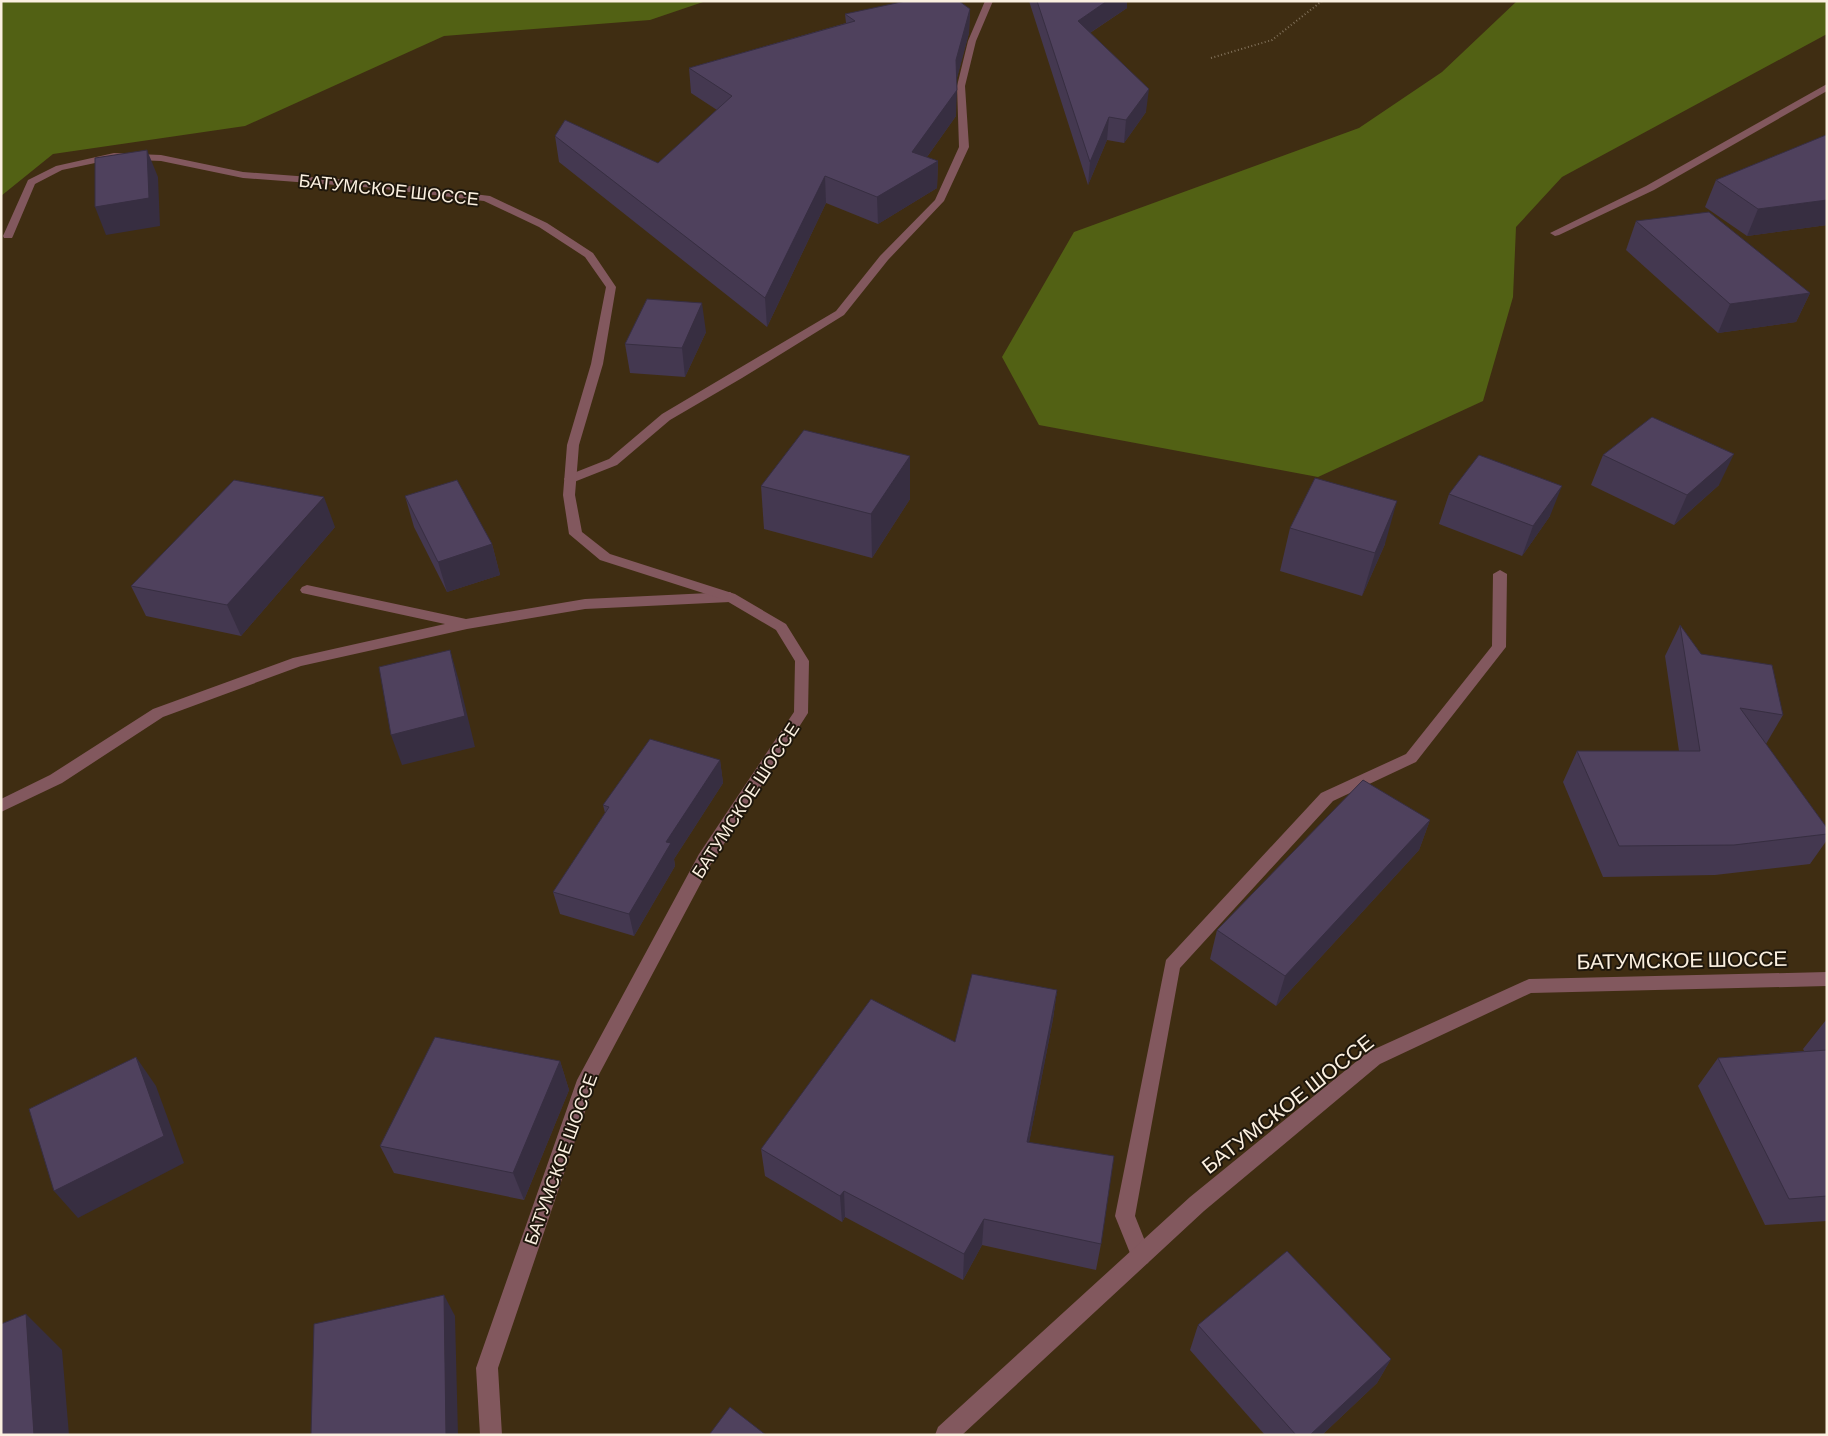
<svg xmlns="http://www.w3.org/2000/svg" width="1828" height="1436" font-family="Barlow,sans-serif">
  <rect width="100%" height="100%" fill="#3f2d12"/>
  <g fill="#526114">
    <polygon points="1,1 706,1 650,20 444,36 245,126 53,154 1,196"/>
    <polygon points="1517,1 1827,1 1827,34 1562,177 1516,227 1513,297 1483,401 1318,477 1039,425 1002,357 1074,232 1359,128 1442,72"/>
  </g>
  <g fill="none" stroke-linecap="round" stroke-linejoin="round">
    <polyline stroke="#81715a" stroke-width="2" stroke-dasharray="1 2.5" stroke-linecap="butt" points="1211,58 1272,40 1322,1"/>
    <g fill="#82585e" fill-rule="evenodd">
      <polygon points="985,1 993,1 976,41 965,86 969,147 944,201 888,260 844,315 742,378 670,420 617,465 574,482 566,482 564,479 566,476 609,459 662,414 836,311 880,256 935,200 959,147 957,86 968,41"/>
      <polygon points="1827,84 1827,91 1654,190 1559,235 1555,236 1550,233 1646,186"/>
      <polygon points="1500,570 1507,574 1506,647 1416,762 1333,801 1180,968 1135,1216 1151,1256 1148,1263 1141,1266 1134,1263 1115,1216 1166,960 1321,793 1406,754 1492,646 1493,574"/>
      <polygon points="307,585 466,619 585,599 730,592 737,597 730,602 585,609 467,629 301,666 163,717 62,783 1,812 1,799 50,775 153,709 293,658 445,624 302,593 300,590 302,587"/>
    </g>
    <g fill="#82585e" fill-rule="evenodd">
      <polygon points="114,153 161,155 243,172 376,182 490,196 547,223 593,253 616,287 603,364 579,445 575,495 582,532 610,554 735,594 786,624 809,661 808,713 711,864 595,1082 498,1368 502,1435 480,1435 476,1368 577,1080 699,854 794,712 795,661 776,630 725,600 600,560 569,534 563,495 567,445 591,364 606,287 585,257 539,227 484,201 376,188 243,178 161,161 114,159 62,170 35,184 13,236 12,238 4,238 3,236 28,180 56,166"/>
      <polygon points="1827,972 1827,986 1531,993 1380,1064 1204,1211 962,1435 935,1435 938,1427 1190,1197 1368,1052 1529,979"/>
    </g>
  </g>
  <g fill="#443850">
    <polygon points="1029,1 1127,1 1127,8 1090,33 1146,112 1124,143 1107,140 1088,185"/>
    <polygon points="970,9 969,33 956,81 956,116 927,157 938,161 937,188 878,224 826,203 767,327 559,162 555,136 658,163 717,110 691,93 689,68 846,23 845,14"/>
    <polygon points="1827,135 1827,225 1747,236 1705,207 1716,180"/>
    <polygon points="1636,221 1810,293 1796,322 1718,333 1626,250"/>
    <polygon points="706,332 685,377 630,373 625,344"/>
    <polygon points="1603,455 1719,485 1674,525 1591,485"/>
    <polygon points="910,456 910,499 872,558 764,529 761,486"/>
    <polygon points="1449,494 1550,516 1522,556 1439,524"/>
    <polygon points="405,496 492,544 500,575 447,592 414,527"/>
    <polygon points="335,527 241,636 146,616 131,586"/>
    <polygon points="1290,528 1385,544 1362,596 1280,571"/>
    <polygon points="1680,625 1701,654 1783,715 1766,744 1827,828 1827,840 1810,864 1715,875 1603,877 1563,782 1577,751 1679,751 1665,656"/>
    <polygon points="720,760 723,783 674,859 675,866 634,936 560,914 553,892 605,813 603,805"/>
    <polygon points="1430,820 1419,850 1276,1006 1210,959 1217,930"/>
    <polygon points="1057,990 1053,1019 1029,1142 1101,1244 1096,1270 982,1245 963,1280 845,1217 842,1222 765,1176 761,1149 955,1042"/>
    <polygon points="1826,1020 1827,1020 1827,1221 1765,1225 1698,1086 1718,1058 1804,1051 1803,1049"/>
    <polygon points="560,1061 569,1090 524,1200 394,1173 380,1146"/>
    <polygon points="1198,1325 1391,1359 1377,1383 1322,1435 1265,1435 1190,1350"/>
  </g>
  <g fill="#372e41">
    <polygon points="1107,1 1127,1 1127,8 1076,42 1078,21"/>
    <polygon points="970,9 969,33 955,86 956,60"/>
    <polygon points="1149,89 1146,112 1124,143 1126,120"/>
    <polygon points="957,90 956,116 914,175 938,161 937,188 878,224 877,197"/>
    <polygon points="1109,117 1107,140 1088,185 1090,162"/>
    <polygon points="147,150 158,177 160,226 106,235 95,207"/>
    <polygon points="825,176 826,203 767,327 765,298"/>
    <polygon points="1827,200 1827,225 1747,236 1758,209"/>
    <polygon points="1810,293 1796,322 1718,333 1730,304"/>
    <polygon points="702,303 706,332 685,377 682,348"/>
    <polygon points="1734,454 1719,485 1674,525 1687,495"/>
    <polygon points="910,456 910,499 872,558 871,514"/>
    <polygon points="1562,486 1550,516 1522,556 1533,526"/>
    <polygon points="324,497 335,527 241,636 227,605"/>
    <polygon points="1397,501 1385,544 1362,596 1375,553"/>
    <polygon points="492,544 500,575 447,592 438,562"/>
    <polygon points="450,650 459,681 475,747 402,765 391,735"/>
    <polygon points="720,760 723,783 674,859 675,866 634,936 629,914 666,842"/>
    <polygon points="1430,820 1419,850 1276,1006 1285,976"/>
    <polygon points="1057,990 1053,1019 1024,1169 1027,1142"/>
    <polygon points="136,1057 156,1086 184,1163 78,1218 54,1191"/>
    <polygon points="560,1061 569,1090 524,1200 513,1173"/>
    <polygon points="844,1191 845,1217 842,1222 840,1196"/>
    <polygon points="984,1219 982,1245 963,1280 964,1254"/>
    <polygon points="444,1295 455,1316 458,1435 446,1435"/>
    <polygon points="26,1314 62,1350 69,1435 34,1435"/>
    <polygon points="1391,1359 1377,1383 1322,1435 1310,1435"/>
  </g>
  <g fill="#4f415d" stroke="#372e41">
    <polygon points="906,1 959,1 970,9 956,60 957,90 912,152 938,161 877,197 825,176 765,298 555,136 565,120 658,163 732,96 689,68 855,21 845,14"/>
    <polygon points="1037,1 1107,1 1078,21 1149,89 1126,120 1109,117 1090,162"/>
    <polygon points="1826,135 1827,135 1827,200 1758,209 1716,180"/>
    <polygon points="147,150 149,198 95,207 95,158"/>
    <polygon points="1709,212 1810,293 1730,304 1636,221"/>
    <polygon points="647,299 702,303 682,348 625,344"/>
    <polygon points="1652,417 1734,454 1687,495 1603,455"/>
    <polygon points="804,430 910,456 871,514 761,486"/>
    <polygon points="1479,455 1562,486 1533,526 1449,494"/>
    <polygon points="1315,478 1397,501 1375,553 1290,528"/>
    <polygon points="234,480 324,497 227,605 131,586"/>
    <polygon points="457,480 492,544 438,562 405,496"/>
    <polygon points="1680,625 1701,654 1772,665 1783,715 1740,708 1827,828 1827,834 1734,845 1619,846 1577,751 1700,751"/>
    <polygon points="450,650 465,716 391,735 379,667"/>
    <polygon points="650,739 720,760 666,842 671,843 629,914 553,892 609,807 603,805"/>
    <polygon points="1363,780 1430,820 1285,976 1217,930"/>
    <polygon points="972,974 1057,990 1027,1142 1114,1156 1101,1244 984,1219 964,1254 844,1191 840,1196 761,1149 871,999 955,1042"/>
    <polygon points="435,1037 560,1061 513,1173 380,1146"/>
    <polygon points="1827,1050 1827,1196 1789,1199 1718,1058"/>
    <polygon points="136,1057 164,1136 54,1191 29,1109"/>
    <polygon points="1287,1251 1391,1359 1310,1435 1296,1435 1198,1325"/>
    <polygon points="444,1295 446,1435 311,1435 314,1324"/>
    <polygon points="26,1314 34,1435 1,1435 1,1324"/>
    <polygon points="730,1407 766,1435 709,1435"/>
  </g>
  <g text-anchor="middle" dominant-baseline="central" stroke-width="4" stroke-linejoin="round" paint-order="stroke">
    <g font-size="18" fill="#fbf0e0" stroke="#1f170c">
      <text transform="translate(389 189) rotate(6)">БАТУМСКОЕ ШОССЕ</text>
      <text transform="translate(745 800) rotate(-57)">БАТУМСКОЕ ШОССЕ</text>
      <text transform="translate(560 1159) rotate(-70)">БАТУМСКОЕ ШОССЕ</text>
    </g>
    <g font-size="21" fill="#fbf0e0" stroke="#1f170c">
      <text transform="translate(1682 959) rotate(-1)">БАТУМСКОЕ ШОССЕ</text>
      <text transform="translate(1287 1103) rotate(-38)">БАТУМСКОЕ ШОССЕ</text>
    </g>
  </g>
  <rect width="1828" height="1436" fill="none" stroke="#fbf0e0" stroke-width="5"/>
</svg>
